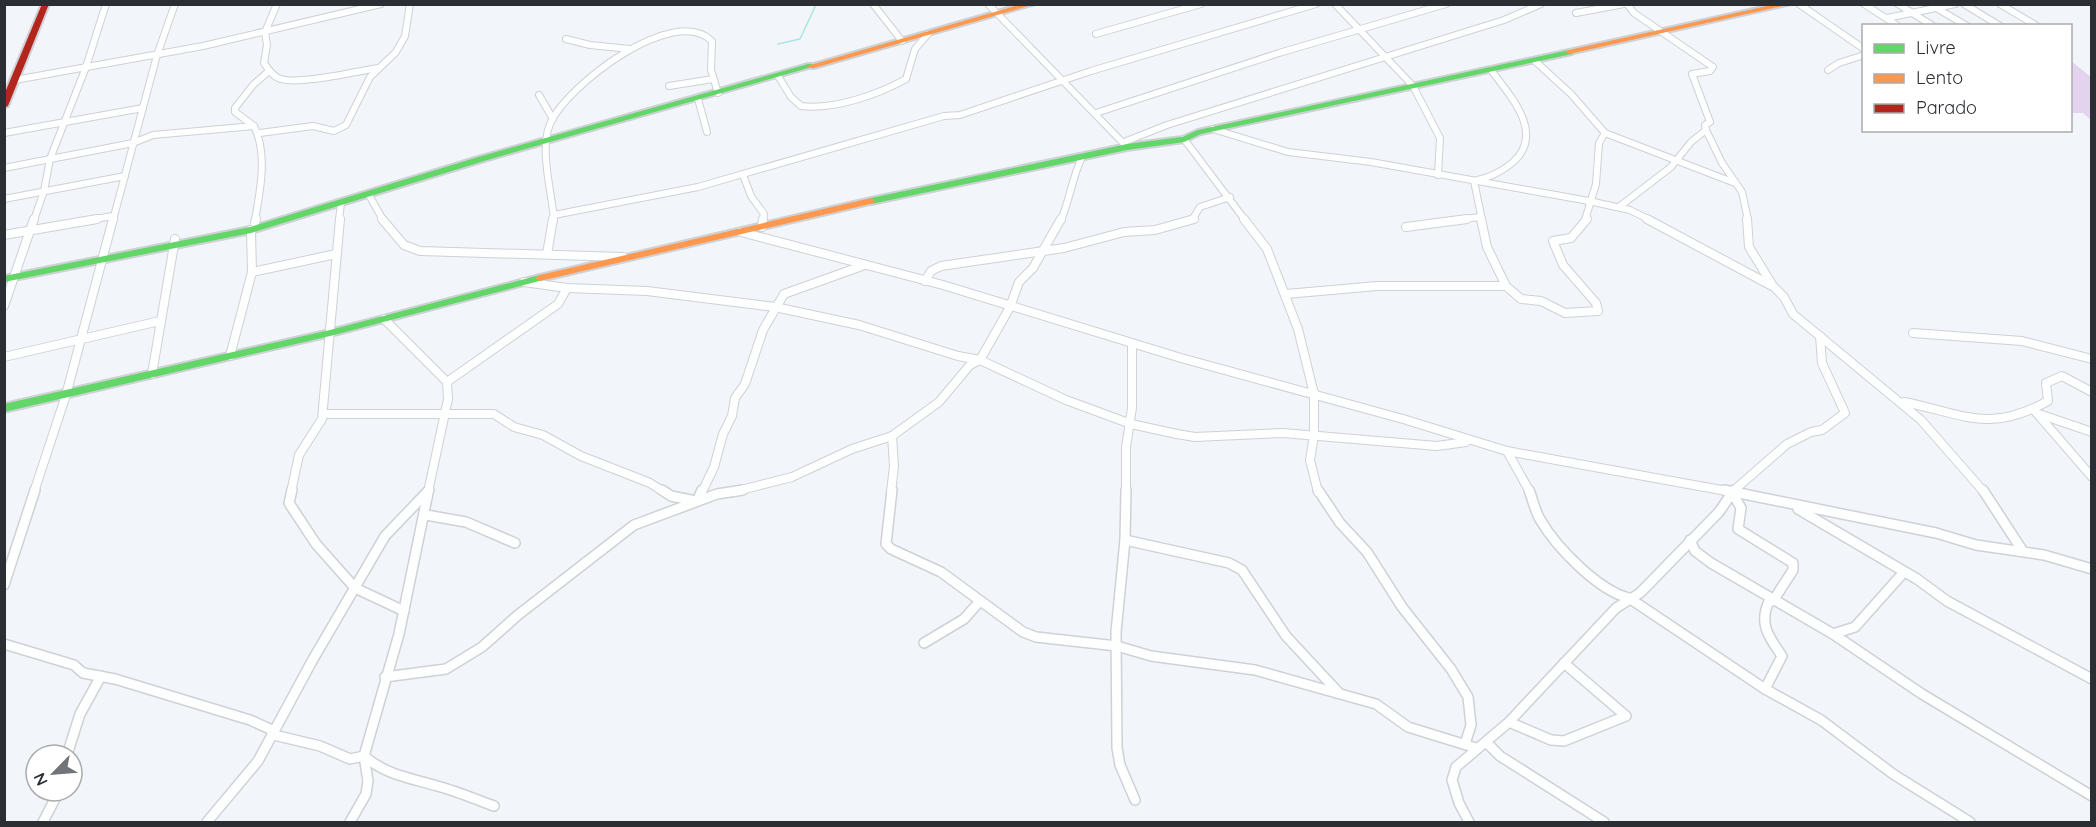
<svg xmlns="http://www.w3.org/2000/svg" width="2096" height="827" font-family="Quicksand,sans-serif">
  <rect width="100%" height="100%" fill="#f2f6fa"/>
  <polygon fill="#e4d3ee" points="2071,61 2091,77 2091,120 2083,113 2071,113"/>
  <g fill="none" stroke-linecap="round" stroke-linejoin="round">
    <polyline stroke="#abe5e3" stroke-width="1.5" points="778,44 800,39 815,7 813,4"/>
    <g stroke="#ced1d5" stroke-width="8">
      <g id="street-far2">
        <path d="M277,4L265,32L267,45L264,63C268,69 273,77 281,79C301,85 356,71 379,68"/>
        <polyline points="873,4 902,41"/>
        <polyline points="988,4 1126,146"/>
        <polyline points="1335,4 1413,86 1440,138 1438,175"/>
        <polyline points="1627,4 1634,13 1713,67 1710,71 1692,74 1710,122 1705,125 1706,130 1722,163 1742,192 1748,220"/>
        <polyline points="1799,4 1864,49"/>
        <polyline points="1864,4 1898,26"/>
        <polyline points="1898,4 1933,26"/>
        <polyline points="1964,4 2000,26"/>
        <polyline points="2000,4 2037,26"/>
        <polyline points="1938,9 1967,26"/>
        <polyline points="1576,13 1624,4"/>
        <polyline points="1887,18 1955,4"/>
        <polyline points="1096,34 1201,4"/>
        <polyline points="566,39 590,45 630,49"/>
        <polyline points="1535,61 1571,94 1605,133 1599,143 1596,184 1585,220"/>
        <polyline points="1828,70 1839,63 1864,55"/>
        <path d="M778,76L791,97L801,106C834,110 877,95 906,79L915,49L928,34"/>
        <polyline points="15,80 203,46 381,4"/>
        <polyline points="669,86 713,79"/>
        <polyline points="539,95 553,119"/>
        <polyline points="698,99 707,132"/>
        <polyline points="1096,113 1279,53 1446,4"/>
        <polyline points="254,126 235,112 235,108 253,85 269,71"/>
        <polyline points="1213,129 1288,152 1371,162 1589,201 1630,210 1650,220"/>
        <polyline points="4,133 143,108"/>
        <polyline points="260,133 313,126 334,131 346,125 370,77 396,52 405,36 410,4"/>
        <polyline points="1605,133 1735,183"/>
        <polyline points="1184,139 1245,220"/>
        <polyline points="1124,142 1167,125 1504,20 1541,4"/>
        <path d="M4,168L133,143L153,135L254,126C268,154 260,191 255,220"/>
        <polyline points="743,175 751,196 764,214 763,220"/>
        <polyline points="369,195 383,220"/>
        <polyline points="4,199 125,176"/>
        <polyline points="1619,207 1671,167 1691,142 1706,130"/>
        <polyline points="554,215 698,187 944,116 960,115 1091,71 1316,4"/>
        <polyline points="34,220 44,191 50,159 86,67 106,4"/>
        <polyline points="89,220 113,216"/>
        <polyline points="113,220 157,55 175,4"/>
        <polyline points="339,220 341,203"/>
        <path d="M554,220C552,192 539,150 550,124C566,86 674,3 712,41L711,70L718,93"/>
        <path d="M1061,220C1070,199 1072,178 1082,157"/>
        <polyline points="1192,220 1200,207 1230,197"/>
        <polyline points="1456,220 1480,217"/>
        <path d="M1482,220L1474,181C1488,178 1500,173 1512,163C1546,134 1511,97 1491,70"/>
      </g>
    </g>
    <g stroke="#ced1d5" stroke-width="10">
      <g id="street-far1">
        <polyline points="382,219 404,245 420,251 623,257"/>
        <polyline points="1244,219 1267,249 1298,329 1314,394 1314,435 1310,460 1318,492"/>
        <polyline points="1647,219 1774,287 1784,297 1793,314 1921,420 1984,492"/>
        <polyline points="1747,219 1749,247 1773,286"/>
        <polyline points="255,223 256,219"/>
        <polyline points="762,227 763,219"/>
        <polyline points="1406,227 1467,219"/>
        <polyline points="741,232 943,285 1181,358 1403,419 1507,451 1732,492"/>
        <polyline points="4,235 97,219"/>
        <polyline points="547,254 553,219"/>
        <polyline points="252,272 336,254"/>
        <polyline points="925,281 931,271 941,266 1064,248 1124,232 1155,230 1194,219"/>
        <polyline points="524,282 567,288 647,291 775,307 859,325 958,356 980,360 1066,400 1131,424 1177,434 1195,437 1283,433 1437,446 1466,442"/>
        <polyline points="1506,286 1521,299 1541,301 1565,313 1598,311 1596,303 1563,265 1553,241 1571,238 1587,219"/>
        <polyline points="1286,294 1377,286 1506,286 1487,247 1481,219"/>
        <polyline points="4,306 34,219"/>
        <polyline points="384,319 447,382 448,399 428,492"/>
        <polyline points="1913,333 2022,341 2092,359"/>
        <polyline points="230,356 252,272 251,230"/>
        <polyline points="4,357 160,321"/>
        <polyline points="152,374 175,239"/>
        <polyline points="447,382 558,304 567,288"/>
        <path d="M1904,402C1965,414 1988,434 2048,401L2046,383L2062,376L2092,392"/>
        <polyline points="2034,410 2092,477"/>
        <polyline points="323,414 494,414 514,427 543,435 581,456 650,483 664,492"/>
        <polyline points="2039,414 2092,432"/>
        <polyline points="1507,451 1530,492"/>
        <polyline points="34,492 66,395 113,219"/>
        <polyline points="291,492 299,455 322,419 340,219"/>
        <polyline points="702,492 714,467 723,434 732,416 735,398 745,384 763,330 784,294 862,266"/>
        <polyline points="733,492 792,477 852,449 892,436 939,402 970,365 980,360 1010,307 1019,282 1033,268 1061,219"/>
        <polyline points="891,492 894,466 892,436"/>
        <polyline points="1126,492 1126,447 1132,408 1132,343"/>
        <polyline points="1732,492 1787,444 1811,432 1822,430 1845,413 1822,363 1820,336"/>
      </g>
    </g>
    <g stroke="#ced1d5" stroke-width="12">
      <g id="street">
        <polyline points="292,490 289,503 316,544 355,588 404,611"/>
        <polyline points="662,490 671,496 696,501"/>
        <polyline points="892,490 886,544 891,549 941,572 1023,632 1036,637 1117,646 1151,656 1255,670 1376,704 1408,727 1476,748"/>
        <polyline points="1126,490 1125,540 1116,632 1117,748 1120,765 1135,800"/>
        <polyline points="1318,490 1340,523 1367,552 1402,607 1451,669 1468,697 1471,725 1465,744"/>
        <path d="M1529,490C1533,500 1535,512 1541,521C1557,548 1599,591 1629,598L1765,689L1821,720L1893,774L1970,822"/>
        <polyline points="1724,490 1936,533 1976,545 2044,555 2092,569"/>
        <polyline points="1983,490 2022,550"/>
        <polyline points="1733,494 1741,508 1738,529 1793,563 1793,570 1773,601"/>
        <polyline points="697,501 702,490"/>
        <polyline points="1798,509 1917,579 1947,601 2092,679"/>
        <polyline points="426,515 466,522 515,543"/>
        <polyline points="1125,540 1229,563 1242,570 1286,636 1339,693"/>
        <polyline points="1690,540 1695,551 1711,563 1833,634 1922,694 2092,796"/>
        <polyline points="4,585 35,490"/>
        <polyline points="1833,634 1855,627 1904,572"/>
        <polyline points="924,643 964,619 980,601"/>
        <path d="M4,644L74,665L83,673L115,679L250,720L270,729L274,735L320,746L350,759L364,756C386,775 410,778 437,786C456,791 475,799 494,806"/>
        <polyline points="385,677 446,669 482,647 518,615 634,525 717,494 743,490"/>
        <path d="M1765,689L1782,656C1768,636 1758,623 1770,599"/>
        <polyline points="1509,722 1551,740 1564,741 1626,716 1564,663"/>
        <polyline points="1486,742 1500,756 1604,822"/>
        <polyline points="67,755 80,714 101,676"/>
        <polyline points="43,822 59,791"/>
        <polyline points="207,822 258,761 312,661 385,536 429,490"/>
        <polyline points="350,822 366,794 368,781 364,756 399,634 428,493"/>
        <polyline points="1469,822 1459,803 1452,780 1456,767 1509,722 1616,608 1640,593 1719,512 1734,490"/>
      </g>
    </g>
    <g stroke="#ced1d5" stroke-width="4">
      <g id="fast">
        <polygon points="1569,50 1573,52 1572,54 1201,134 1184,142 1127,150 871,204 867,201 871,198 1127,144 1182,137 1198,130"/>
        <polygon points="808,64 811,64 815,66 484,161 251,233 4,282 4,276 250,227 478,157"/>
        <polygon points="540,275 543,276 545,278 543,280 330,336 4,412 4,404 330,330"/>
      </g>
    </g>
    <g stroke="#ced1d5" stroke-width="4">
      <g id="slow">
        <polygon points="1022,4 1035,4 814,68 811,68 807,66"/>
        <polygon points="1776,4 1791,4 1569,54 1565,52 1569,50"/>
        <polygon points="871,198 875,201 874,203 540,281 535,278 540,275"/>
      </g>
    </g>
    <g stroke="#ced1d5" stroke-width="4">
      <polygon id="jam" points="42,4 49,4 8,106 4,108 4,95"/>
    </g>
    <use href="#street-far2" stroke="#fdfefe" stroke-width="6"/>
    <use href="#street-far1" stroke="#fdfefe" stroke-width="8"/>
    <use href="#street" stroke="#fdfefe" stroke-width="9"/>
    <use href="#fast" fill="#63d668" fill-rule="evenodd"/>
    <use href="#slow" fill="#ff974d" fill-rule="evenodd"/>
    <use href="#jam" fill="#b3261e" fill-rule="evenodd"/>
  </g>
  <rect width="2096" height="827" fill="none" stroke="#2b2e32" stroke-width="12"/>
  <rect x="1862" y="24" width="210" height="108" fill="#ffffff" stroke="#aaabad" stroke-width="1.5"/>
  <rect x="1874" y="44" width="30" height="9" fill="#63d668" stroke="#aaabad" stroke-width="1.5"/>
  <text x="1916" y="54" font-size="18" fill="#2b2e32">Livre</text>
  <rect x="1874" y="74" width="30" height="9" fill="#ff974d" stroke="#aaabad" stroke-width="1.5"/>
  <text x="1916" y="84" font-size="18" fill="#2b2e32">Lento</text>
  <rect x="1874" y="104" width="30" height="9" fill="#b3261e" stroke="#aaabad" stroke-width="1.5"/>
  <text x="1916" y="114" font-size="18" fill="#2b2e32">Parado</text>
  <g transform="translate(54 773) rotate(245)"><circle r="28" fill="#ffffff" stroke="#aaabad" stroke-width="1.5"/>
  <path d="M0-4.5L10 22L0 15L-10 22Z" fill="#717478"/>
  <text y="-9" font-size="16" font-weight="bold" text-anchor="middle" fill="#2b2e32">N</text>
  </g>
</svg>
